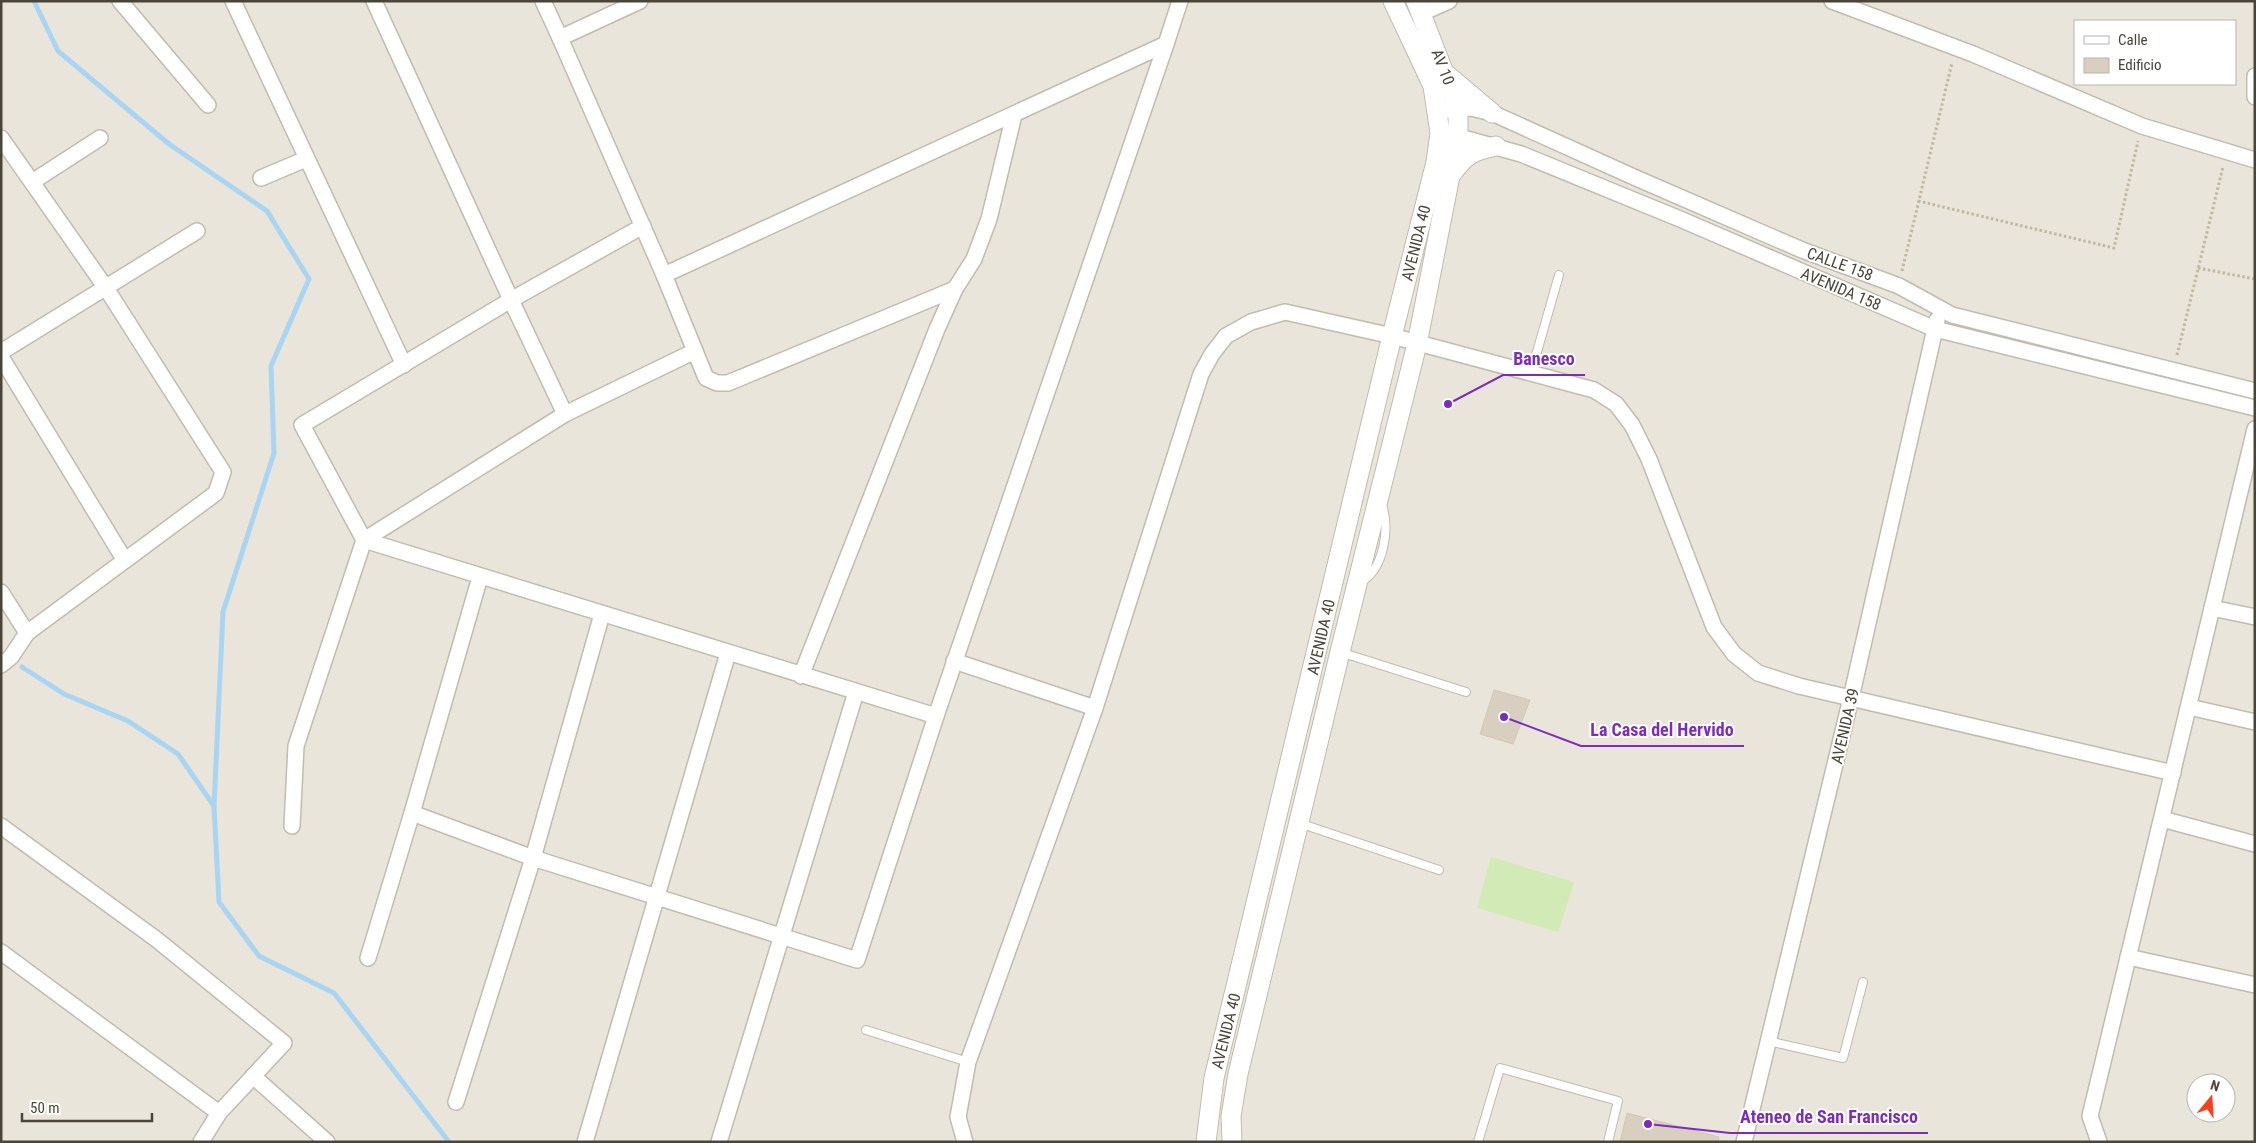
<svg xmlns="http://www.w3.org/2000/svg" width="2256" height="1143" font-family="'Roboto Condensed',sans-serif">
  <rect width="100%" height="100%" fill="#f6f3ec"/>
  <path fill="#eae5da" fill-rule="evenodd" d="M1,1H2255V1142H1ZM2075,21H2235V84H2075ZM2196,1083H2226V1113H2196Z"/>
  <polygon fill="#d2eab5" points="1491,857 1574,882 1558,932 1477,908"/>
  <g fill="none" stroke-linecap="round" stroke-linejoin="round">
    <g stroke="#a9d4f2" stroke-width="5">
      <polyline points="34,1 58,51 169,144 267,211 309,279 271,366 274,453 223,612 214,806 219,902 259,956 334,993 449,1142"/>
      <polyline points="22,667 64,694 128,721 178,754 214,806"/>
    </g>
  </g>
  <g fill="#d8cfc1" stroke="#d3c7b4">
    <polygon points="1494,690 1530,700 1513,744 1480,734"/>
    <polygon points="1627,1113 1719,1137 1718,1142 1620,1142"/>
  </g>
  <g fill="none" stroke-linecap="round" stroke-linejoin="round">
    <g stroke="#c2bbae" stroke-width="10">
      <g id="service">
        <polyline points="1529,373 1537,352 1559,275"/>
        <path d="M1361,582C1384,569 1390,529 1382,505"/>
        <polyline points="1340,652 1466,692"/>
        <polyline points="1299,823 1439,870"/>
        <polyline points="866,1030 968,1062"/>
        <polyline points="1768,1041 1843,1058 1863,982"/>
        <polyline points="1478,1142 1500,1068 1618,1101 1608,1142"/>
      </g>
    </g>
    <g stroke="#c2bbae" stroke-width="18">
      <g id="minor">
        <polyline points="120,1 208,105"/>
        <polyline points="233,1 404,365"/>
        <polyline points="374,1 511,300 565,414"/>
        <polyline points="543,1 560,38 640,1"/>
        <polyline points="1832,1 1973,54 2142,126 2255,160"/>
        <polyline points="1422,13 1449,1"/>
        <polyline points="560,38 664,275 706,378 717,383 728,383 955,289"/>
        <polyline points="2255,76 2255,97"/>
        <polyline points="1437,111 1471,108 1492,113 1636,178 1802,250 1899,286 1952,315 2255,391"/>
        <polyline points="1449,134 1521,154 1680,219 1935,329 2255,408"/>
        <polyline points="1,138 106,288 223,472 216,493 27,633 11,657 1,665"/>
        <polyline points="261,178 306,159"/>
        <polyline points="32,182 100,138"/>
        <polyline points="664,275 1166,44 1180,1"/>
        <polyline points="695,351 565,414 364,540 936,716"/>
        <polyline points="1,352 197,231"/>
        <polyline points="1,357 124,559"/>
        <polyline points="1,592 27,633"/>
        <polyline points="2212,608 2255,617"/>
        <polyline points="954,661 1095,708"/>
        <polyline points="801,676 937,329 955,289 974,259 989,219 1014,115"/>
        <polyline points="2189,707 2255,722"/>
        <polyline points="412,813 533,858 857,960 936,716 1166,44"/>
        <polyline points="2162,819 2255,844"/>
        <polyline points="1,826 156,939 284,1043 219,1113 201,1142"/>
        <polyline points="292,826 296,746 364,540 302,425 511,300 643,226"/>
        <polyline points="1,952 219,1113"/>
        <polyline points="2128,957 2255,985"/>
        <polyline points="368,958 412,813 480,577"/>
        <polyline points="253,1076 327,1142"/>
        <polyline points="456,1102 533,858 602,614"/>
        <polyline points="585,1142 728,653"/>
        <polyline points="719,1142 856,692"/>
        <polyline points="965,1142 958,1117 968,1062 1095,708 1201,374 1212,354 1226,336 1251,322 1285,312 1392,336 1594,390 1616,404 1632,425 1649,459 1714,627 1734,654 1758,673 1799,686 2173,773"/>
        <polyline points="1744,1142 1851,698 1937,320"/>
        <polyline points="2099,1142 2090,1116 2255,429"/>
      </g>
    </g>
    <g stroke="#c2bbae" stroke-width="21">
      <g id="tertiary">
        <polyline points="1447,75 1492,113"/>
        <path d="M1452,173C1467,154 1472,151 1496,146"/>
        <polyline points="1206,1142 1214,1078 1392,336 1436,162 1440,133 1433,86 1393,1"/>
        <polyline points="1232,1142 1231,1116 1238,1074 1340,652 1417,344 1458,135 1458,109 1416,1"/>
      </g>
    </g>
    <g stroke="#c4b79f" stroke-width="3" stroke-dasharray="2.5 2.5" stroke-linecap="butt">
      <polyline points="1918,201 2114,248 2138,141"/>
      <polyline points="2198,268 2255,279"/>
      <polyline points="1902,271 1952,63"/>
      <polyline points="2177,355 2223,167"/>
    </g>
    <use href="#service" stroke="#fff" stroke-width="8"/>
    <use href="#minor" stroke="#fff" stroke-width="15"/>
    <use href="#tertiary" stroke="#fff" stroke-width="19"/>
  </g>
  <g text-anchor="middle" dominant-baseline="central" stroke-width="4" stroke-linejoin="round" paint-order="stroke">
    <g font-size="16" fill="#4b4439" stroke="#fff">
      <text transform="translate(1443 67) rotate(69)">AV 10</text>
      <text transform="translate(1416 243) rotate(-76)">AVENIDA 40</text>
      <text transform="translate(1840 264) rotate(20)">CALLE 158</text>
      <text transform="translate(1841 289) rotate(23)">AVENIDA 158</text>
      <text transform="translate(1321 637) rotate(-77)">AVENIDA 40</text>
      <text transform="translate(1845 726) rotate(-77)">AVENIDA 39</text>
      <text transform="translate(1226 1031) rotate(-76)">AVENIDA 40</text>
    </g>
  </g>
  <path fill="none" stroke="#7b2cbf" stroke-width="2" d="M1448 404L1503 375H1585M1504 717L1581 746H1744M1648 1124L1730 1133H1928"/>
  <g fill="#7b2cbf" stroke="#fff" stroke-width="2">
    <circle cx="1448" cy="404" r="5"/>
    <circle cx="1504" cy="717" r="5"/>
    <circle cx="1648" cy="1124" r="5"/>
  </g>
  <g font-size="18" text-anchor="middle" font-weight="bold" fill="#7b2cbf" stroke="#fff" stroke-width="4" stroke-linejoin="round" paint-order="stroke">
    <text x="1544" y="365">Banesco</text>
    <text x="1662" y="736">La Casa del Hervido</text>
    <text x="1829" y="1123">Ateneo de San Francisco</text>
  </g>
  <rect width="2256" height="1143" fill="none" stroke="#4b4439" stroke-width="5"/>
  <rect x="2074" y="20" width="162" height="65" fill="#ffffff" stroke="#b7b4b0"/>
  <rect x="2084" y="36" width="25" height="8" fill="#ffffff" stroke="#b7b4b0"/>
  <text x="2118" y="45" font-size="15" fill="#4b4439">Calle</text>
  <rect x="2084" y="58" width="25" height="15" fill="#d8cfc1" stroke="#b7b4b0"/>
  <text x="2118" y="70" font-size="15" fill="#4b4439">Edificio</text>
  <g transform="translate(2211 1098) rotate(18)"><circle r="24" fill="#ffffff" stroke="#b7b4b0"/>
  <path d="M0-4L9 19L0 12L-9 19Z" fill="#fc3f1d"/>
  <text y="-8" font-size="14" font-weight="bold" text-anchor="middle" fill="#4b4439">N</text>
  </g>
  <path d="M22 1113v8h130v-8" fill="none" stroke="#4b4439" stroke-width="2.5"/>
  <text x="30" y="1113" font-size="15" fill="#4b4439" stroke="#ffffff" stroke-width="4" paint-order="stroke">50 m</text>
</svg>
